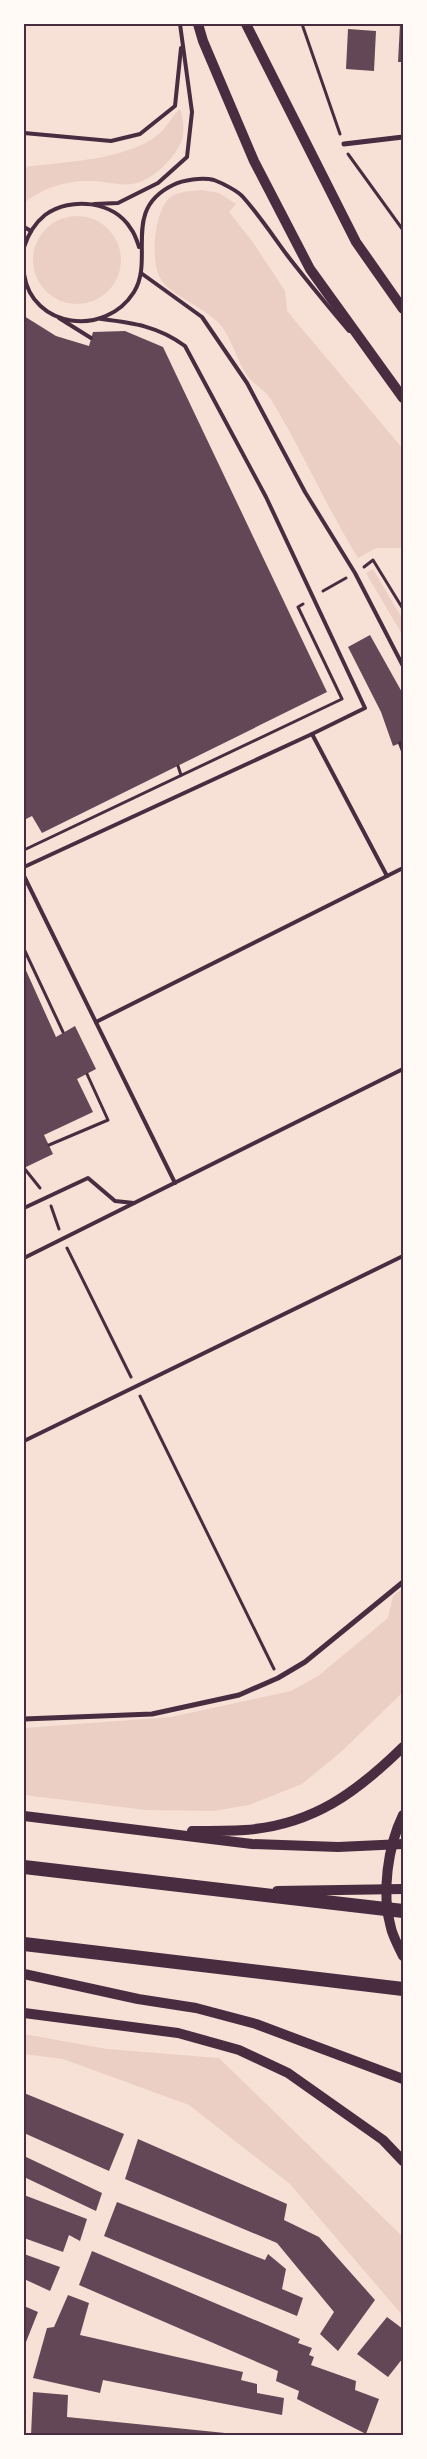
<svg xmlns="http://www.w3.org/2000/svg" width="427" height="2459" font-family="Montserrat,sans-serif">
  <rect width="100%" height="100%" fill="#f7e1d7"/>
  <g fill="#ebcfc5">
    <path d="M180,109C183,116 184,127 183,135C181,153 154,179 137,183C120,187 107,181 91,181C67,180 42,188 24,203V167C63,162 135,160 163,130C169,123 173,115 180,109Z"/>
    <path d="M202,190L219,193L236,204L229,212L252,241L285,291L287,311L403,449V548H376L358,558C326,506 302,450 270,398C264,389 252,384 246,374C237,360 232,340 222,327C207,307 169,296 160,278C150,261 154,207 172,196C181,191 192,191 202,190Z"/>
    <circle cx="77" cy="260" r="44"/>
    <polygon points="373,569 403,620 403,636 366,573"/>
    <polygon points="403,1588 403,1692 341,1752 302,1784 249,1805 213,1811 145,1810 24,1795 24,1728 171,1717 291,1691 318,1676 388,1618 393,1596"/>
    <polygon points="24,2034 107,2049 219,2058 403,2237 403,2316 290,2184 189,2105 63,2059 24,2054"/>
  </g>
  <g fill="#644757">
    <polygon points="400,24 403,24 403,62 398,62"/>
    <polygon points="348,29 376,31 374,71 346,69"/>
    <polygon points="24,316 56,336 89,346 93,332 125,331 163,347 327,692 42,833 32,816 24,820"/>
    <polygon points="370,635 403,694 403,742 393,746 381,712 348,647"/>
    <polygon points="24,966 56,1037 75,1026 96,1069 77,1079 93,1112 44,1135 53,1154 24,1168"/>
    <polygon points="24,2093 124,2134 109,2171 24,2133"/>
    <polygon points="138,2139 287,2204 284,2220 319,2237 375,2300 338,2351 320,2334 334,2312 277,2243 125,2179"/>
    <polygon points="24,2156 102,2193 96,2211 24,2177"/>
    <polygon points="24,2195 87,2219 80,2241 69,2235 63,2252 24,2238"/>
    <polygon points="117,2202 265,2260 268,2254 286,2269 282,2289 303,2298 297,2316 104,2236"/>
    <polygon points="92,2251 300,2339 298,2343 312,2348 309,2355 314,2357 311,2365 356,2381 355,2390 379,2399 366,2434 297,2399 299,2391 276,2381 278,2371 79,2285"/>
    <polygon points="24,2254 60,2267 50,2291 24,2279"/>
    <polygon points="68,2295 89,2303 80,2335 243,2372 241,2380 257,2384 257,2393 284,2398 282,2415 103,2380 100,2393 33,2378 47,2328 54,2327"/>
    <polygon points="24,2306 38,2312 26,2342 24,2341"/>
    <polygon points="387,2317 403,2329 403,2358 388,2377 357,2354"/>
    <polygon points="33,2392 68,2395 67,2417 245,2435 31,2435"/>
  </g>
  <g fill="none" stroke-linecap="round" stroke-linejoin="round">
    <g stroke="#4a2c40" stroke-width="3">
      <polyline points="302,24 340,134"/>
      <polyline points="348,154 403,230"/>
      <polyline points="364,567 373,560 403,609"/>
      <polyline points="323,591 346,578"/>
      <polyline points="178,766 181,775"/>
      <polyline points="24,850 342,699 298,607 303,604"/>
      <polyline points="24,949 63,1032"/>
      <polyline points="49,1145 108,1120 87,1074"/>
      <polyline points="24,1168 40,1188"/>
      <polyline points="51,1206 59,1229"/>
      <polyline points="67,1248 131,1377"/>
      <polyline points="140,1396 274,1669"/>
    </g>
    <g stroke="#4a2c40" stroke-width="4">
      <polyline points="24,133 111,141 140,134 175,106 181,48"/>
      <polyline points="94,204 118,203 158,183 187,157 192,112 180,24"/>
      <polyline points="24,227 31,231"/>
      <path d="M24,247C28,235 35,223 45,215C71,196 114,201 131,229C135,234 137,241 139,247"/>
      <polyline points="141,273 202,317 247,383 305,492 355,573 403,666"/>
      <path d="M24,274C32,328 105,338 134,292C155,258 121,210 173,185C183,180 202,177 214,180C222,183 238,191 243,197C259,215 273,236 287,255C307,281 328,306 349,331"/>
      <polyline points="59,318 91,338"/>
      <path d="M101,319C133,323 158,326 185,346L266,497L365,708L312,734"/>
      <polyline points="400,743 403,751"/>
      <polyline points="24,867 312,734 387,876"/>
      <polyline points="24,876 175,1183"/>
      <polyline points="96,1022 403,868"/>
      <polyline points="24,1208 88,1178 115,1201 134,1203"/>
      <polyline points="24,1258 403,1069"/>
      <polyline points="24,1441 403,1256"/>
    </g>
    <g stroke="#4a2c40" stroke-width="5">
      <polyline points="344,144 403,137"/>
      <polyline points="24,1719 152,1714 239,1695 278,1678 305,1662 403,1582"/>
    </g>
    <g stroke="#4a2c40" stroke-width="10">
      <polyline points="198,24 203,41 254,161 310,269 403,398"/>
      <polyline points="246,24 356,242 403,309"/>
      <path d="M403,1815C388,1846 381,1893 391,1928C393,1937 399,1947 403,1956"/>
      <polyline points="24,1816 252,1844 338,1847 403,1844"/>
      <path d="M192,1831C210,1831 228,1831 245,1830C313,1825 357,1792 403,1747"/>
      <polyline points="277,1891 403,1889"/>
      <polyline points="24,1974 138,1999 196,2008 256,2024 403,2079"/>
      <polyline points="24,2013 178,2033 239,2050 288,2073 383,2140 403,2161"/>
    </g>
    <g stroke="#4a2c40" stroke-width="14">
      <polyline points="24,1867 403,1911"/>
      <polyline points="24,1944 403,1989"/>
    </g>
  </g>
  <rect width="427" height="2459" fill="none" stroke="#fffaf5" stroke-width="50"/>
  <rect x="25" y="25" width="377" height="2409" fill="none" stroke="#4a2c40" stroke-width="2"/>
</svg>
